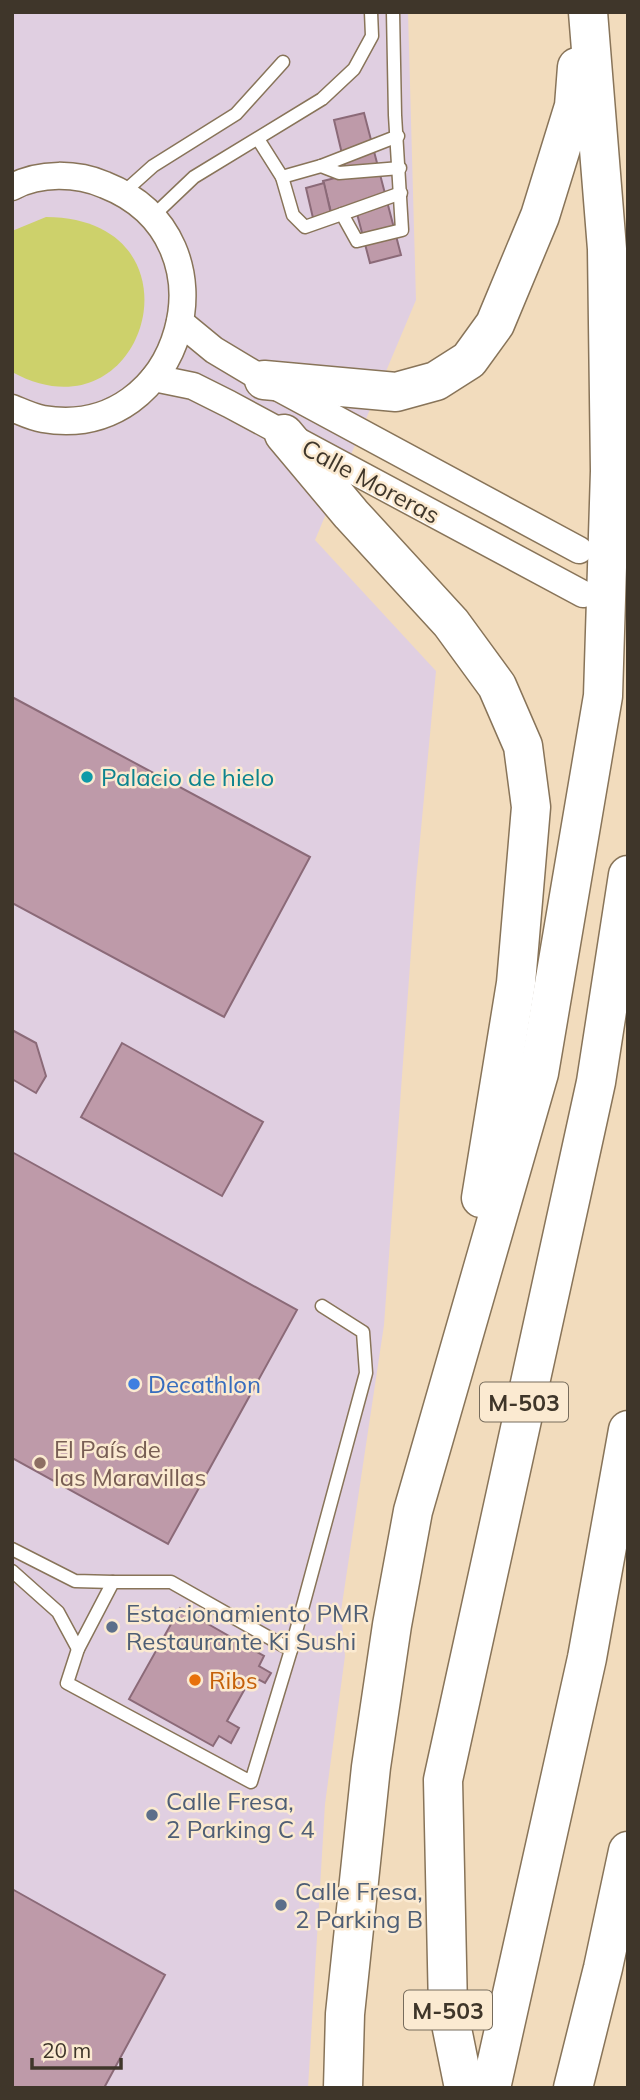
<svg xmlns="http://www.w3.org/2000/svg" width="640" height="2100" font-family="Mulish,sans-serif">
  <rect width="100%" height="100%" fill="#f2dcbd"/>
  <polygon fill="#e0cfe1" points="12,12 408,12 416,300 315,540 436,671 416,882 384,1325 341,1611 345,1656 325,1804 308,2088 12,2088"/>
  <path fill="#cdd16b" d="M46,217C211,218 147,446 12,372V231Z"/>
  <g fill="#be9aa9" stroke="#8b6a78" stroke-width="2">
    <polygon points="364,113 401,255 370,263 356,210 332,216 323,181 347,175 334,120"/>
    <polygon points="324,183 331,214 313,218 306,188"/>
    <polygon points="12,697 310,857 224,1017 12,903"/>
    <polygon points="12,1030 36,1043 46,1076 36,1093 12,1079"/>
    <polygon points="122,1043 263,1122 222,1196 81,1117"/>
    <polygon points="12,1152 297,1310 168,1544 12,1458"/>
    <polygon points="180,1608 264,1656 259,1666 271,1673 265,1683 252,1676 227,1721 239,1728 231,1743 219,1736 213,1746 129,1699"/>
    <polygon points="12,1889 165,1975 104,2088 12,2088"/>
  </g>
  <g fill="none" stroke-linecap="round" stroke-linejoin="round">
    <g stroke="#887459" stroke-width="15">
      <g id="service">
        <polyline points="258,139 282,177 321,166 398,136"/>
        <polyline points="321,166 339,173 400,168"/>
        <polyline points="282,177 293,215 305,227 342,214 357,241 402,230 395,115 393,12"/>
        <polyline points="124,192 153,166 236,114 283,62"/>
        <polyline points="342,214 401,193"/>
        <polyline points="153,216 194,177 322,99 354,69 372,36 371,12"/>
        <polyline points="12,1549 75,1581 113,1582"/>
        <polyline points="12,1571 58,1612 78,1649"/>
        <polygon points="113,1582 171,1582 291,1650 251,1782 67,1683 78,1649"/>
        <polyline points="291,1650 366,1373 363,1332 322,1306"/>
      </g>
    </g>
    <g stroke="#887459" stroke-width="29">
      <g id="minor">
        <path d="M12,187C40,172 77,173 105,185C242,239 182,443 43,419C32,417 22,412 12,408"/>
        <polyline points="180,322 214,350 264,380 579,550"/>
        <polyline points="154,378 193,386 229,404 583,594"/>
      </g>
    </g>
    <g stroke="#887459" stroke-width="41">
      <g id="motorway">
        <polyline points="264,380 396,392 436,381 469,360 495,324 540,216 574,106 577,67"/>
        <polyline points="284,434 351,514 451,623 497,686 523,746 531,807 516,983 481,1198"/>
        <polyline points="343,2088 345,2014 371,1767 392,1625 413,1511 539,1073 603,696 610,471 607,249 588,12"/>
        <polyline points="464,2088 448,2009 443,1780 596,1082 628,875"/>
        <polyline points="491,2088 587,1658 628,1430"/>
        <polyline points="573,2088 603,1968 628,1851"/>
      </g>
    </g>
    <use href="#service" stroke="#fff" stroke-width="12"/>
    <use href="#minor" stroke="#fff" stroke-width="26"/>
    <use href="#motorway" stroke="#fff" stroke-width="38"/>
  </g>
  <circle fill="#0f9aa8" stroke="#fbead1" stroke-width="2.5" cx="87" cy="777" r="7"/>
  <circle fill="#3f7fe0" stroke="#fbead1" stroke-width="2.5" cx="134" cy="1384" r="7"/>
  <circle fill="#8d6e63" stroke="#fbead1" stroke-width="2.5" cx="40" cy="1463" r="7"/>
  <g fill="#5c6f8a" stroke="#fbead1" stroke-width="2.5">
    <circle cx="112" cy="1627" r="7"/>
    <circle cx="152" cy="1815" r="7"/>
    <circle cx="281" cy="1905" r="7"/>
  </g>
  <circle fill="#e8710a" stroke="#fbead1" stroke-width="2.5" cx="195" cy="1680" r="7"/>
  <g text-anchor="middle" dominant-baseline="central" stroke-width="5" stroke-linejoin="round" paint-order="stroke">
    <g fill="#fbead1" stroke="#776c5c" stroke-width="2">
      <rect x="480" y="1382.5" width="88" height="39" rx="5"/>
      <rect x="404" y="1990.5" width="88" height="39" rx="5"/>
    </g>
    <g font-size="23" font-weight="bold" fill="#3f362a">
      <text x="524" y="1402">M-503</text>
      <text x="448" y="2010">M-503</text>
    </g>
    <g font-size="24" fill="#3f362a" stroke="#fbead1">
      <text transform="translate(371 481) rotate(28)">Calle Moreras</text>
    </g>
    <g font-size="24" fill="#0d838f" stroke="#fbead1" text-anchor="start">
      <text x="101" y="777">Palacio de hielo</text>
    </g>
    <g font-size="24" fill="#366cbe" stroke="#fbead1" text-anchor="start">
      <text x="148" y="1384">Decathlon</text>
    </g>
    <g font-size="24" fill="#785e54" stroke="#fbead1" text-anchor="start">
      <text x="54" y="1449">El País de<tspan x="54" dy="28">las Maravillas</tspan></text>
    </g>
    <g font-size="24" fill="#4e5e75" stroke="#fbead1" text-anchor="start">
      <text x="126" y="1613">Estacionamiento PMR<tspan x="126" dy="28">Restaurante Ki Sushi</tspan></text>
      <text x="166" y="1801">Calle Fresa,<tspan x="166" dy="28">2 Parking C 4</tspan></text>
      <text x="295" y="1891">Calle Fresa,<tspan x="295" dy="28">2 Parking B</tspan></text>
    </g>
    <g font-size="24" fill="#c56008" stroke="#fbead1" text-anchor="start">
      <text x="209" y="1680">Ribs</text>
    </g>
  </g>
  <rect width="640" height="2100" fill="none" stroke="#3f362a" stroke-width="28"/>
  <path d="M32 2058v10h89v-10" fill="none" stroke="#3f362a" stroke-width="3.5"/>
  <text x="42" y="2058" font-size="21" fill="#3f362a" stroke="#fbead1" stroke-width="5" paint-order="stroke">20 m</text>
</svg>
